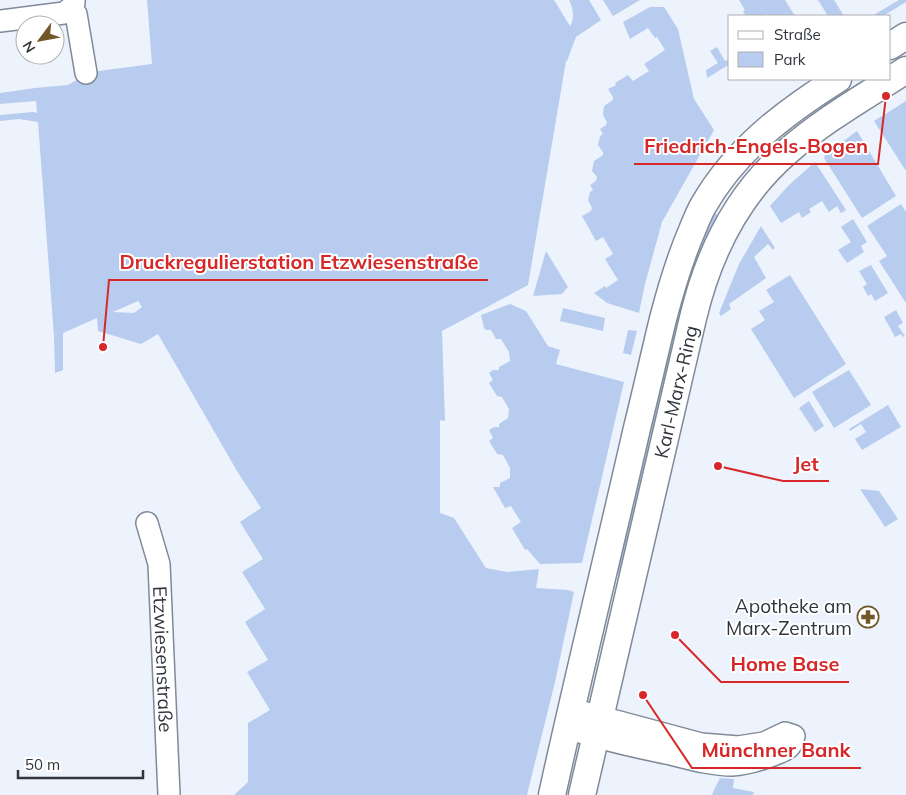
<svg xmlns="http://www.w3.org/2000/svg" width="906" height="795" font-family="Mulish,sans-serif">
  <rect width="100%" height="100%" fill="#edf3fd"/>
  <g fill="#b7ccee" fill-rule="evenodd">
    <path d="M147,0H554L570,26C575,18 573,8 569,0H589L601,20L576,37L567,61H566L528,285L442,331L445,421L440,420V513L454,518L486,568L507,572L539,569L536,588L568,590L574,592L555,682L527,795H234L248,782V723L270,710L247,672L268,660L245,622L265,609L242,572L263,559L240,522L261,508L237,471L158,334L141,344L98,331L97,318L63,333V370L55,373L54,336L38,122L19,119L0,121V115L33,112L37,113L36,101L0,104V93L35,88L68,85L91,72L152,64ZM138,301L142,307L134,313L113,312Z"/>
    <polygon points="603,0 640,0 613,16"/>
    <polygon points="739,0 785,0 795,16 769,16 767,14 763,16 743,16 745,15 743,11 745,10"/>
    <polygon points="818,0 834,0 844,16 828,16"/>
    <polygon points="899,0 906,0 906,2 883,16 872,16"/>
    <polygon points="650,7 664,7 678,29 694,99 714,130 662,222 645,284 639,313 607,303 594,293 605,286 606,288 618,280 605,259 613,254 603,237 596,241 582,216 591,211 592,208 588,200 590,192 593,190 590,185 596,181 597,177 592,171 594,161 603,155 603,152 598,145 600,136 603,134 600,129 606,125 607,122 603,115 604,106 613,100 613,97 608,89 616,85 615,83 628,75 633,81 649,71 644,64 665,50 657,37 655,38 648,28 630,39 623,22"/>
    <polygon points="717,47 725,61 730,59 730,64 707,78 706,70 718,63 710,51"/>
    <polygon points="906,101 906,171 874,121"/>
    <polygon points="857,131 896,196 862,218 824,158 825,155"/>
    <polygon points="815,162 846,210 841,213 837,206 829,212 822,201 809,209 811,212 802,218 799,212 781,223 770,206 789,185"/>
    <polygon points="901,204 906,212 906,303 879,261 887,256 867,226"/>
    <polygon points="712,211 722,218 599,683 594,682 618,579 619,554 672,320"/>
    <polygon points="853,219 867,242 861,246 864,252 847,263 838,250 851,242 841,227"/>
    <polygon points="761,226 775,248 773,250 768,244 754,257 766,278 729,304 731,309 721,316 719,313 739,264"/>
    <polygon points="546,251 568,287 562,294 533,296"/>
    <polygon points="871,265 888,293 875,301 871,294 868,296 863,287 867,284 859,271"/>
    <polygon points="790,275 846,364 794,398 751,329 765,320 759,311 774,302 766,290"/>
    <polygon points="510,304 526,311 548,346 560,350 556,364 624,382 582,563 540,564 527,549 525,550 512,528 521,522 511,506 505,508 493,487 500,487 500,483 510,478 510,468 503,455 497,454 489,441 493,438 489,430 494,427 499,427 499,424 508,418 509,409 502,397 497,396 489,383 493,380 489,373 493,370 499,370 499,367 510,361 509,352 501,339 496,339 491,330 486,330 484,328 481,315"/>
    <polygon points="563,308 605,318 603,331 560,321"/>
    <polygon points="896,310 903,323 898,326 905,336 903,337 901,334 895,337 884,317"/>
    <polygon points="628,330 637,331 631,355 623,353"/>
    <polygon points="849,370 871,405 834,428 812,392"/>
    <polygon points="809,401 824,426 815,432 799,408"/>
    <polygon points="888,405 901,427 862,450 855,439 866,432 861,424 850,431 849,429"/>
    <polygon points="860,489 879,491 898,519 885,527"/>
    <polygon points="720,778 734,779 733,788 754,792 753,795 712,795 714,790"/>
  </g>
  <g fill="none" stroke-linecap="round" stroke-linejoin="round">
    <g stroke="#7f8998" stroke-width="24">
      <g id="minor">
        <polyline points="71,8 76,14 86,73"/>
        <path d="M0,21L64,13C68,10 75,6 74,0"/>
        <path id="s1" d="M147,523L159,564L169,795"/>
        <path d="M567,728C601,739 636,747 671,754C691,759 712,765 732,765C746,764 760,760 773,755C785,750 792,749 794,736L785,733L764,743L738,747L701,744L571,709"/>
      </g>
    </g>
    <g stroke="#7f8998" stroke-width="29">
      <g id="major">
        <polyline points="890,46 906,36"/>
        <path d="M552,795C579,672 609,551 637,428C646,392 654,356 663,319C671,288 680,258 693,228C696,221 699,213 703,206C735,150 784,113 838,79"/>
        <path id="s2" d="M582,795L693,318C708,255 737,195 787,152C823,120 866,96 906,70"/>
      </g>
    </g>
    <use href="#minor" stroke="#fff" stroke-width="21"/>
    <use href="#major" stroke="#fff" stroke-width="26"/>
  </g>
  <defs>
    <g id="pharmacy-ring" transform="scale(1.125)"><circle r="9.5" fill="#fff" stroke="#725829" stroke-width="1.5"/><path d="M-2-6h4v4h4v4h-4v4h-4v-4h-4v-4h4Z" fill="#725829"/></g>
  </defs>
  <g fill-rule="evenodd">
    <use href="#pharmacy-ring" x="868" y="617"/>
  </g>
  <g text-anchor="middle" dominant-baseline="central" stroke-width="4" stroke-linejoin="round" paint-order="stroke">
    <g font-size="19" fill="#31353b" stroke="#fff">
      <text stroke="none"><textPath href="#s2" startOffset="414">Karl-Marx-Ring</textPath></text>
      <text stroke="none"><textPath href="#s1" startOffset="138">Etzwiesenstraße</textPath></text>
    </g>
    <g font-size="19" fill="#31353b" stroke="#fff" text-anchor="end">
      <text x="852" y="606">Apotheke am<tspan x="852" dy="22">Marx-Zentrum</tspan></text>
    </g>
  </g>
  <path fill="none" stroke="#d62828" stroke-width="2" d="M886 96L878 164H634M103 347L109 280H488M718 466L783 481H829M675 635L721 682H849M643 695L692 768H861"/>
  <g fill="#d62828" stroke="#fff" stroke-width="2">
    <circle cx="886" cy="96" r="5"/>
    <circle cx="103" cy="347" r="5"/>
    <circle cx="718" cy="466" r="5"/>
    <circle cx="675" cy="635" r="5"/>
    <circle cx="643" cy="695" r="5"/>
  </g>
  <g font-size="20" text-anchor="middle" font-weight="bold" fill="#d62828" stroke="#fff" stroke-width="4" stroke-linejoin="round" paint-order="stroke">
    <text x="756" y="153">Friedrich-Engels-Bogen</text>
    <text x="299" y="269">Druckregulierstation Etzwiesenstraße</text>
    <text x="806" y="471">Jet</text>
    <text x="785" y="671">Home Base</text>
    <text x="776" y="757">Münchner Bank</text>
  </g>
  <rect x="728" y="15" width="162" height="65" fill="#ffffff" stroke="#adaeb1"/>
  <rect x="738" y="31" width="25" height="8" fill="#ffffff" stroke="#adaeb1"/>
  <text x="774" y="40" font-size="15" fill="#31353b">Straße</text>
  <rect x="738" y="52" width="25" height="15" fill="#b7ccee" stroke="#adaeb1"/>
  <text x="774" y="65" font-size="15" fill="#31353b">Park</text>
  <g transform="translate(40 40) rotate(238)"><circle r="24" fill="#ffffff" stroke="#adaeb1"/>
  <path d="M0-4L9 19L0 12L-9 19Z" fill="#725829"/>
  <text y="-8" font-size="14" font-weight="bold" text-anchor="middle" fill="#31353b">N</text>
  </g>
  <path d="M18 770v8h125v-8" fill="none" stroke="#31353b" stroke-width="2.5"/>
  <text x="25" y="770" font-size="15" fill="#31353b" stroke="#ffffff" stroke-width="4" paint-order="stroke">50 m</text>
</svg>
